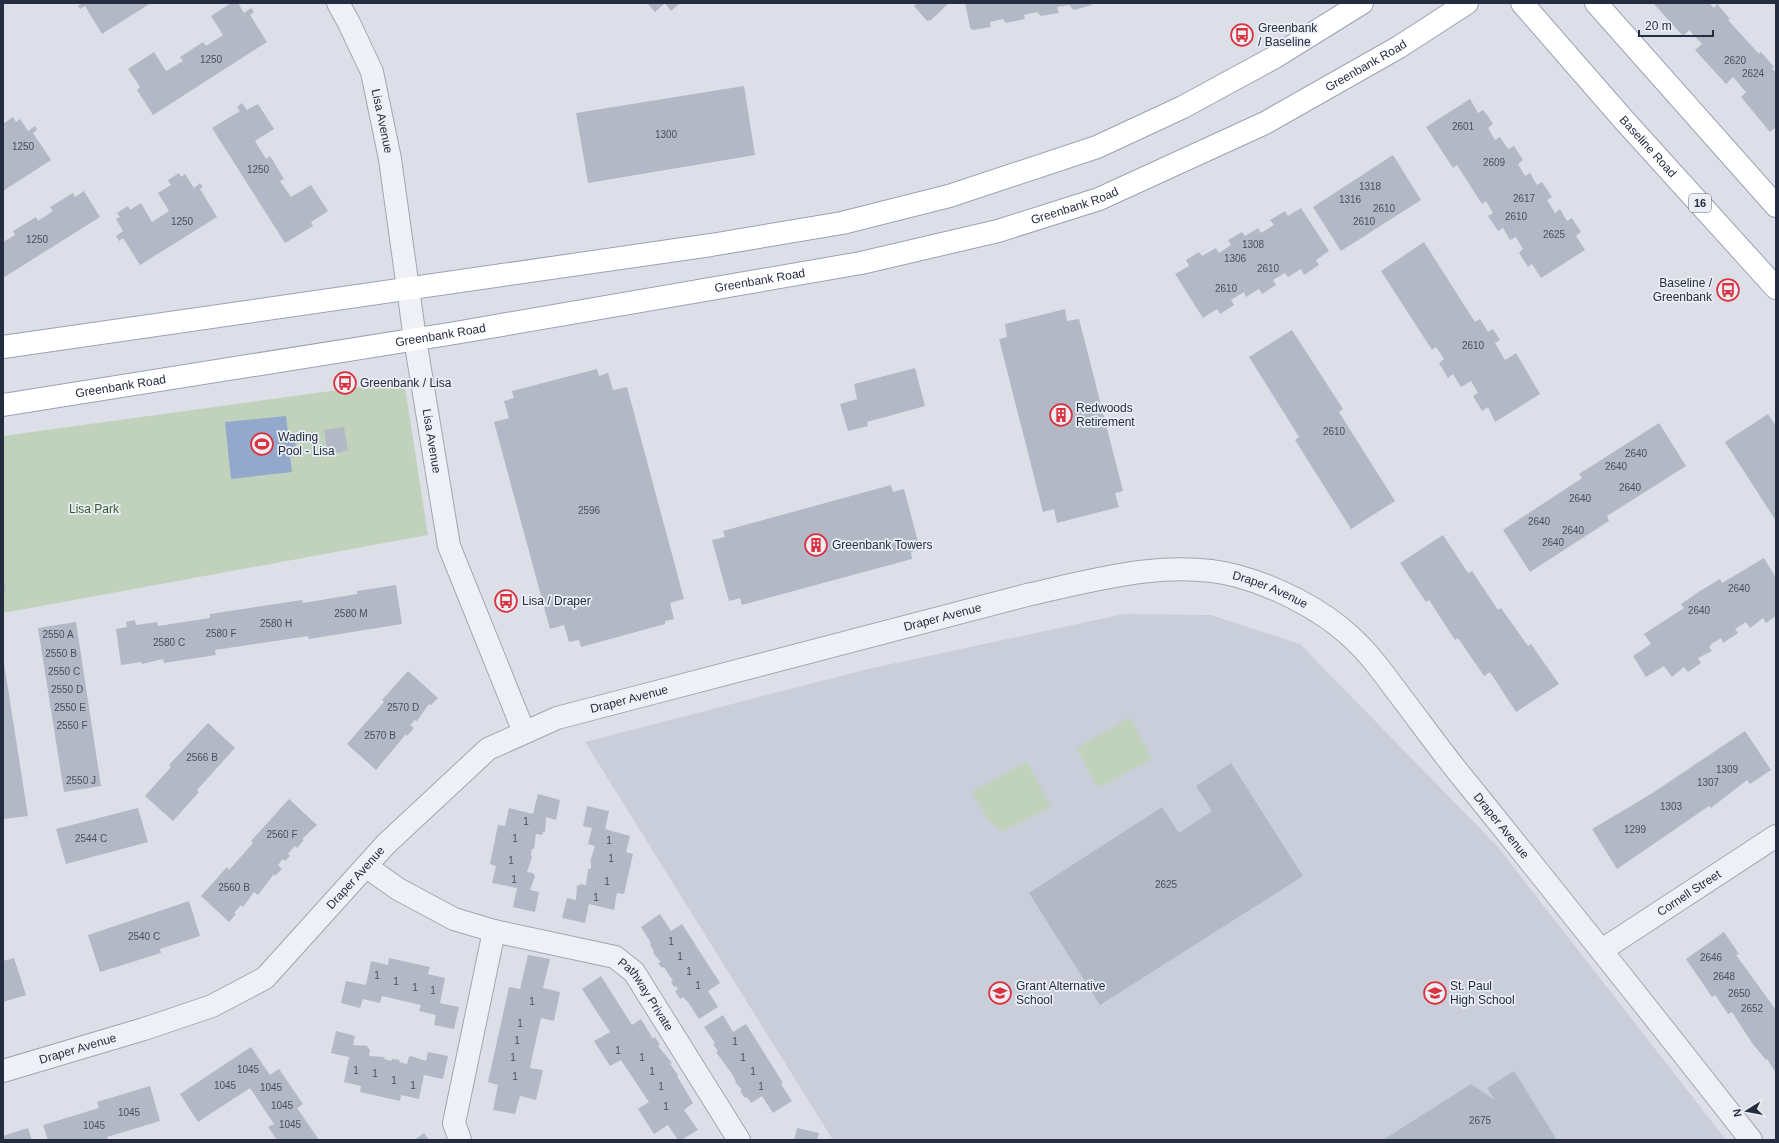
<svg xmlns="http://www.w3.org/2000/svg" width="1779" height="1143" font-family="Arial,sans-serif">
  <rect width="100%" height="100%" fill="#dcdfe8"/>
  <polygon fill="#c9ceda" points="1124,614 1211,615 1300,644 1497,846 1726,1140 833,1140 585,742 868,669"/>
  <g fill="#c0d2bc">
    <polygon points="404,381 428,535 3,613 3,436"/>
    <polygon points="1130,717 1152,759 1100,787 1095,784 1077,748"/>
    <polygon points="1027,761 1051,807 1002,832 988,820 972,792"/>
  </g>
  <polygon fill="#92a9cc" points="286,416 288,432 294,432 297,455 290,456 292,472 231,479 225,422"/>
  <g fill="#b2b8c5">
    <polygon points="82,3 151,3 102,34 85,6 80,9 78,6"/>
    <polygon points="231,3 238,3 244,13 251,8 254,12 250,15 267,42 153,115 137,90 140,87 128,69 154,52 166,71 183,61 180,57 203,42 206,46 223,35 211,16"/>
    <polygon points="647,3 680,3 671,11 665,3 655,12"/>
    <polygon points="917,3 949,3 931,20 927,21 914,6"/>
    <polygon points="965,3 1091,3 1092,5 1074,10 1069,5 1057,7 1059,13 1041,16 1037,12 1024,15 1025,19 1006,23 1003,19 990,22 991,27 972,30 970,27"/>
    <polygon points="1653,3 1709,3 1714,8 1717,4 1730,19 1728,20 1759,54 1761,52 1774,67 1772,68 1776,73 1776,127 1770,132 1741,97 1746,92 1733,77 1726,84 1695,50 1702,44 1689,30 1683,36"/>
    <polygon points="744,86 755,155 588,183 576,113"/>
    <polygon points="1470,99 1478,113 1483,110 1488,116 1493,124 1488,128 1495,140 1500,137 1508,149 1514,146 1523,160 1518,164 1525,176 1530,173 1537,185 1542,182 1552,197 1547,200 1555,213 1560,209 1567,221 1572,218 1581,232 1576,236 1585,250 1541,278 1532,264 1528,267 1523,259 1519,253 1523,249 1516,237 1510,240 1503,228 1498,231 1488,216 1493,213 1486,201 1482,204 1457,165 1453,168 1426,127"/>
    <polygon points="242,103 247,110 258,104 274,129 255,141 266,159 270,156 284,179 280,181 291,197 311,185 328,211 311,222 313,226 285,243 212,128 240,111 237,107"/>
    <polygon points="13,117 16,122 20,119 28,131 35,126 37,130 33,133 51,160 3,191 3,129 5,128 3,124"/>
    <polygon points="1393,155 1421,200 1341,251 1313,207"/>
    <polygon points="179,173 181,177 185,174 194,188 200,183 203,187 200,189 217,217 140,265 123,238 119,241 116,236 123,231 116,219 120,217 117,213 128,206 130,210 141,203 152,222 169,211 158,193 171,185 168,180"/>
    <polygon points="84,191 100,217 3,278 3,242 15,235 13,231 36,217 38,221 53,211 50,207 73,193 75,197"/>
    <polygon points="1301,208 1329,251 1316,260 1319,265 1304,275 1301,269 1288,277 1285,273 1273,280 1276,285 1262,294 1259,289 1246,297 1244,292 1231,300 1234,305 1220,314 1217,309 1203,318 1175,274 1189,266 1186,260 1199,252 1202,256 1216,248 1219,253 1231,245 1228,240 1242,232 1245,236 1258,228 1261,233 1274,225 1270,220 1277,216 1285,211 1288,216"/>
    <polygon points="1424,242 1475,322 1480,319 1488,332 1493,329 1500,340 1495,343 1505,360 1516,353 1540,394 1495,422 1488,407 1482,411 1473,396 1478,393 1471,381 1461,387 1453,374 1448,378 1439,363 1444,359 1436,347 1432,350 1381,271"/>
    <polygon points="1065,309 1067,321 1079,319 1123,491 1115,493 1119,507 1057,523 1054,509 1043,512 999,339 1007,337 1005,324"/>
    <polygon points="1292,330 1343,409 1339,412 1395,501 1351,529 1295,440 1299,437 1249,357"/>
    <polygon points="915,368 925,406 867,422 868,426 848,431 840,404 857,399 854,384"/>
    <polygon points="597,369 599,376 608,373 613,390 627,387 684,599 670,603 674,619 665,621 665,624 581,647 579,640 569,642 564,625 550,629 494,422 509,418 504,401 514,398 512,391"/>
    <polygon points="1768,414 1776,426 1776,521 1725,442"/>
    <polygon points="1659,423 1686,466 1607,516 1609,521 1530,572 1503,530 1582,478 1579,474"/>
    <polygon points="344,427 348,451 328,454 324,430"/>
    <polygon points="891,485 893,492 904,489 920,549 911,552 912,559 742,605 740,598 729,601 712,540 725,537 723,531"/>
    <polygon points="1443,535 1468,573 1472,571 1498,610 1501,608 1528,646 1531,644 1559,684 1516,712 1490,672 1484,676 1458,638 1455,640 1429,600 1426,602 1400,563"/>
    <polygon points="1764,558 1776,578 1776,616 1766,623 1763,618 1750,628 1746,622 1735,629 1738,633 1723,643 1721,638 1713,643 1709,647 1712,651 1698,658 1701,663 1688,672 1684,667 1672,677 1664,666 1646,677 1633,656 1651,644 1644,634 1684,608 1681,604 1700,591 1720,579 1722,583"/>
    <polygon points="3,577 6,591 3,592"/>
    <polygon points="396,585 402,624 309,639 308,636 215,650 216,655 164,663 163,659 142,664 141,662 121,665 116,629 127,627 126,622 135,620 136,625 157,622 158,626 210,618 210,614 302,600 303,603 357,594 357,591"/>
    <polygon points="76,622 101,786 64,792 38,628"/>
    <polygon points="3,657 28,816 3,819"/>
    <polygon points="408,671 438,698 431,705 429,704 417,721 415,720 410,725 414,728 407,736 406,734 376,770 347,744 384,702 382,700"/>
    <polygon points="208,723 235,748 197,790 199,792 173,821 145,796 171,767 169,765"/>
    <polygon points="1745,731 1771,770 1750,784 1747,780 1711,808 1709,806 1617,869 1592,829 1651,794"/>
    <polygon points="1231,763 1303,876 1100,1005 1029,893 1162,807 1179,833 1212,811 1196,786"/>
    <polygon points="538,794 560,800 556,820 546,817 545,832 543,832 542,835 536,834 534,849 532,849 531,853 531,856 532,857 527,872 533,873 535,876 530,890 539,892 535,912 513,907 517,888 492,883 496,866 490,864 498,825 505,826 509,808 533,814"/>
    <polygon points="289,799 317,825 302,839 304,840 297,848 295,846 288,854 290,856 285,861 283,859 278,865 282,869 275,876 274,874 258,895 254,892 243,907 241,905 234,913 236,914 229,922 201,896 227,867 229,870 253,843 251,841"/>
    <polygon points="587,806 609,811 605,829 630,836 626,852 633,854 624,894 617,893 614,910 589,904 585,923 562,918 567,898 576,900 577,885 579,886 580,884 586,885 588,869 590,869 591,867 591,862 590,862 595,846 588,844 592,828 583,826"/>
    <polygon points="138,808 148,842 66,864 56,829"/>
    <polygon points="189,901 200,936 160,949 161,953 100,972 88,935"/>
    <polygon points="660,914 671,931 682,924 720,983 708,991 718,1007 699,1019 688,1002 683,997 680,999 675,991 678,989 676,986 674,987 671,982 673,981 664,967 662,968 658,963 661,962 653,953 654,952 650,944 651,943 641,927"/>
    <polygon points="1724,932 1739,954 1736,955 1776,1010 1776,1073 1767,1059 1766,1060 1752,1043 1732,1012 1728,1014 1715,995 1712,997 1686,959"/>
    <polygon points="528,955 550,959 543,988 560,992 554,1021 541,1018 533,1053 530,1068 543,1070 536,1100 520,1096 515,1114 493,1110 498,1085 488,1082 509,987 520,989"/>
    <polygon points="14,958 26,995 3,1002 3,961"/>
    <polygon points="389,958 430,967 428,974 445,978 440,1003 459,1007 454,1029 434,1025 436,1015 419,1011 421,1005 382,996 380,1003 363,999 360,1008 341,1003 346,981 366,985 371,961 388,965"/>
    <polygon points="601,976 632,1025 641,1019 653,1039 655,1037 660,1045 658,1046 672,1063 670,1064 678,1075 677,1076 693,1103 684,1110 698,1130 681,1140 678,1140 668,1125 654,1134 638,1109 649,1102 621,1060 610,1066 594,1041 610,1032 582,989"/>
    <polygon points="723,1015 733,1032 746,1024 783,1083 781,1084 792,1101 773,1113 762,1096 751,1103 747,1097 745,1098 740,1091 742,1090 735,1082 736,1081 732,1074 716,1052 718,1051 713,1044 715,1043 704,1027"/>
    <polygon points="336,1031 355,1036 353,1045 368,1046 367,1048 370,1049 369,1056 385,1057 384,1059 391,1061 392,1059 400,1060 399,1062 407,1064 409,1057 411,1056 426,1061 428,1052 448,1056 443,1079 424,1075 419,1099 401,1095 400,1101 360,1092 361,1086 344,1082 349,1057 331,1053"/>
    <polygon points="251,1047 270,1075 279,1069 303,1104 297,1108 319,1140 277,1140 268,1127 274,1124 250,1088 198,1122 180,1094"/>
    <polygon points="1514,1071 1557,1140 1383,1140 1471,1084 1495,1100 1487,1088"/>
    <polygon points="150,1086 160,1121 107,1137 108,1140 48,1140 43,1125 99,1108 97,1102"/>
    <polygon points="28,1128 32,1140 3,1140 3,1136"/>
    <polygon points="797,1128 819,1133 817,1140 794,1140"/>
    <polygon points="424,1133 429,1140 414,1140"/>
  </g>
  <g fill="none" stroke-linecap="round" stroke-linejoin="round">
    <g stroke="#a1a6b2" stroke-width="24">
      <g id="minor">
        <path id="s1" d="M338,3L349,23L372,72L390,159L415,339L449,546L524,732"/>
        <polyline points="367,867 398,889 454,919 494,931"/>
        <path id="s2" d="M1602,950L1776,836"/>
        <path id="s3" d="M3,1071L144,1029L212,1006L265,978L386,844L488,749L557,718L1027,595C1094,580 1170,558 1237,576C1275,586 1321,609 1350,636C1367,651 1381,670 1395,689C1419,720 1442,753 1467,783C1563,902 1657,1020 1751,1140"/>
        <path id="s4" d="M460,1140L454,1123L494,931L615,957L634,972L739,1140"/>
      </g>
    </g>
    <g stroke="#9aa2b4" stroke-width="24">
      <g id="major">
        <path id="s5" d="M1522,3L1623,119L1776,288"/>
        <polyline points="1596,3 1776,206"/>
        <polyline points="3,347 711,245 842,223 949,196 1097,147 1183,107 1275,57 1362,3"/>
        <path id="s6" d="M3,405L455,333L861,263L998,231L1099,199L1265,123L1399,47L1467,3"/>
      </g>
    </g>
    <use href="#minor" stroke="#eff0f6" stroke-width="22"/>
    <use href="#major" stroke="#fff" stroke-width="22"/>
  </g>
  <defs>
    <g id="bus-ring" transform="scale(1.15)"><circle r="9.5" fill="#ebeef5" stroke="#db323d" stroke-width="1.5"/><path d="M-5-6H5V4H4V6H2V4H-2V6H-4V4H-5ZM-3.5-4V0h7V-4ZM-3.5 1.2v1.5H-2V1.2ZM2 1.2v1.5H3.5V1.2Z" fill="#db323d"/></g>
    <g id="building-ring" transform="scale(1.15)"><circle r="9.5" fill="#ebeef5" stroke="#db323d" stroke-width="1.5"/><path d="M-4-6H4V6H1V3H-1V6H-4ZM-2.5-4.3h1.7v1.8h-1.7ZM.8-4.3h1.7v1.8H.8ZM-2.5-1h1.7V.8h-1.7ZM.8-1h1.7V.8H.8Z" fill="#db323d"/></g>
    <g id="stadium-ring" transform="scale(1.15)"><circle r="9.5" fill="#ebeef5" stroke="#db323d" stroke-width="1.5"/><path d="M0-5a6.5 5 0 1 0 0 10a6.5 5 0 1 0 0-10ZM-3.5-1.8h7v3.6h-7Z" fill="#db323d"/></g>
    <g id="school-ring" transform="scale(1.15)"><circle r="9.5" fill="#ebeef5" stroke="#db323d" stroke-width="1.5"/><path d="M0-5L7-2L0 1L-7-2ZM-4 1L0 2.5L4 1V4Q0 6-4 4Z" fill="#db323d"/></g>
  </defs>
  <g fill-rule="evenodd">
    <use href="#bus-ring" x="1242" y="35"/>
    <use href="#bus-ring" x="1728" y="290"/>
    <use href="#bus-ring" x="345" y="383"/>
    <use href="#building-ring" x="1061" y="415"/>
    <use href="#stadium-ring" x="262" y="444"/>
    <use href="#building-ring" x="816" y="545"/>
    <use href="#bus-ring" x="506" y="601"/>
    <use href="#school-ring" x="1000" y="993"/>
    <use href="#school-ring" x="1435" y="993"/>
  </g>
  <g text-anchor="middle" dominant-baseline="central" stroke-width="3.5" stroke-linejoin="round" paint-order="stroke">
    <g font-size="10" fill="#484f60">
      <text x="211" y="59">1250</text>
      <text x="1735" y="60">2620</text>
      <text x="1753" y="73">2624</text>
      <text x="1463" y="126">2601</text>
      <text x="666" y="134">1300</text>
      <text x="23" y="146">1250</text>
      <text x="1494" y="162">2609</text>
      <text x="258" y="169">1250</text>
      <text x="1370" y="186">1318</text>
      <text x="1524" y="198">2617</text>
      <text x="1350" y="199">1316</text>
      <text x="1384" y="208">2610</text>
      <text x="1516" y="216">2610</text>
      <text x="182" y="221">1250</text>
      <text x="1364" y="221">2610</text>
      <text x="1554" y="234">2625</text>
      <text x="37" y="239">1250</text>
      <text x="1253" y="244">1308</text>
      <text x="1235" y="258">1306</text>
      <text x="1268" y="268">2610</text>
      <text x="1226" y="288">2610</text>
      <text x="1473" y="345">2610</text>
      <text x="1334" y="431">2610</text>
      <text x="1636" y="453">2640</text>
      <text x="1616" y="466">2640</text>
      <text x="1630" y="487">2640</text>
      <text x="1580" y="498">2640</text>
      <text x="589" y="510">2596</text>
      <text x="1539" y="521">2640</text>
      <text x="1573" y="530">2640</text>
      <text x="1553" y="542">2640</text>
      <text x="1739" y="588">2640</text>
      <text x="1699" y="610">2640</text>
      <text x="351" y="613">2580 M</text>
      <text x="276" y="623">2580 H</text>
      <text x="221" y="633">2580 F</text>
      <text x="58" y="634">2550 A</text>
      <text x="169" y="642">2580 C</text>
      <text x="61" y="653">2550 B</text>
      <text x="64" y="671">2550 C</text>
      <text x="67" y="689">2550 D</text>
      <text x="70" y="707">2550 E</text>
      <text x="403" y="707">2570 D</text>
      <text x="72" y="725">2550 F</text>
      <text x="380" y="735">2570 B</text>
      <text x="202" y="757">2566 B</text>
      <text x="1727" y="769">1309</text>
      <text x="81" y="780">2550 J</text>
      <text x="1708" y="782">1307</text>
      <text x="1671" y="806">1303</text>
      <text x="526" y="821">1</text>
      <text x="1635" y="829">1299</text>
      <text x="282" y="834">2560 F</text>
      <text x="91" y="838">2544 C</text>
      <text x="515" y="838">1</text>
      <text x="609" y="840">1</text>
      <text x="611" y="858">1</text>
      <text x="511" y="860">1</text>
      <text x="514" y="879">1</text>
      <text x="607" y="881">1</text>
      <text x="1166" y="884">2625</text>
      <text x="234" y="887">2560 B</text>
      <text x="596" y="897">1</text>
      <text x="144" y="936">2540 C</text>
      <text x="671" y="941">1</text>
      <text x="680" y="956">1</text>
      <text x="1711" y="957">2646</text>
      <text x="689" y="971">1</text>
      <text x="377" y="975">1</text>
      <text x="1724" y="976">2648</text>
      <text x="396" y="981">1</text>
      <text x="698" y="985">1</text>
      <text x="415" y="987">1</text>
      <text x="433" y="990">1</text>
      <text x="1739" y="993">2650</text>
      <text x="532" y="1001">1</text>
      <text x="1752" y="1008">2652</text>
      <text x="520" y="1023">1</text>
      <text x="517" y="1040">1</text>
      <text x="735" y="1041">1</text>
      <text x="618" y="1050">1</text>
      <text x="513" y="1057">1</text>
      <text x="642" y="1057">1</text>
      <text x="743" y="1057">1</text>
      <text x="248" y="1069">1045</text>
      <text x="356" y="1070">1</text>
      <text x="652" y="1071">1</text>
      <text x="753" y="1071">1</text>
      <text x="375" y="1073">1</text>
      <text x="515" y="1076">1</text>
      <text x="394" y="1080">1</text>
      <text x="225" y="1085">1045</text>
      <text x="413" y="1085">1</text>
      <text x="661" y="1086">1</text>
      <text x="761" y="1086">1</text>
      <text x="271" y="1087">1045</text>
      <text x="282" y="1105">1045</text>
      <text x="666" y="1106">1</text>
      <text x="129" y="1112">1045</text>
      <text x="1480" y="1120">2675</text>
      <text x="290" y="1124">1045</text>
      <text x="94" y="1125">1045</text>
    </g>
    <rect fill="#ebeef5" stroke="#606676" stroke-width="1" x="1689" y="194" width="22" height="18" rx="3"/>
    <g font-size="11" font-weight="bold" fill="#242c3f">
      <text x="1700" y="203">16</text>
    </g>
    <g font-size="12" fill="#242c3f" stroke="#ebeef5" text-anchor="start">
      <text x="1258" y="28">Greenbank<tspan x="1258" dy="14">/ Baseline</tspan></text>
      <text x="1712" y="283" text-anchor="end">Baseline /<tspan x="1712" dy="14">Greenbank</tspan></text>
      <text x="360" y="383">Greenbank / Lisa</text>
      <text x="1076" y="408">Redwoods<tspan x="1076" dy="14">Retirement</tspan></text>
      <text x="278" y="437">Wading<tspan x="278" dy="14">Pool - Lisa</tspan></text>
      <text x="832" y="545">Greenbank Towers</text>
      <text x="522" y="601">Lisa / Draper</text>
      <text x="1016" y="986">Grant Alternative<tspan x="1016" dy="14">School</tspan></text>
      <text x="1450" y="986">St. Paul<tspan x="1450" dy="14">High School</tspan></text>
    </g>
    <g font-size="12" fill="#242c3f" stroke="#ebeef5">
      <text stroke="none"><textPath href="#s6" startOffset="1415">Greenbank Road</textPath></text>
      <text stroke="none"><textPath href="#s1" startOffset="127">Lisa Avenue</textPath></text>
      <text stroke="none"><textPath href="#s5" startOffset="191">Baseline Road</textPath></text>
      <text stroke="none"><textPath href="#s6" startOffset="1091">Greenbank Road</textPath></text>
      <text stroke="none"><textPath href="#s6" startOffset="767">Greenbank Road</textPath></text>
      <text stroke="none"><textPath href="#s6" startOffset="443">Greenbank Road</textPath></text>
      <text stroke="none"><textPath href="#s6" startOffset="119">Greenbank Road</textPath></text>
      <text stroke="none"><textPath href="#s1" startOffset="451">Lisa Avenue</textPath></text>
      <text stroke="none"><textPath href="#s3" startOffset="1409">Draper Avenue</textPath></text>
      <text stroke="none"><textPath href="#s3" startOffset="1073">Draper Avenue</textPath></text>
      <text stroke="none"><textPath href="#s3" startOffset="749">Draper Avenue</textPath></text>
      <text stroke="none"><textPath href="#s3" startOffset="1745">Draper Avenue</textPath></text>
      <text stroke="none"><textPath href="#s3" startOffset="414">Draper Avenue</textPath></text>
      <text stroke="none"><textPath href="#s2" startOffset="104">Cornell Street</textPath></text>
      <text stroke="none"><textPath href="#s4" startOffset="387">Pathway Private</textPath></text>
      <text stroke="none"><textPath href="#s3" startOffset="78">Draper Avenue</textPath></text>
    </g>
    <g font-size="12" fill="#345c30" stroke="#ebeef5">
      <text x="94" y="509">Lisa Park</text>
    </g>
  </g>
  <rect width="1779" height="1143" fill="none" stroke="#242c3f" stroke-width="8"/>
  <g transform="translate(1747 1111) rotate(259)" stroke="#ebeef5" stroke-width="3" paint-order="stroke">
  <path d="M0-3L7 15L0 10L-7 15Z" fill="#242c3f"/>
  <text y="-6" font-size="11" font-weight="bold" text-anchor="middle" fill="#242c3f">N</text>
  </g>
  <path d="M1639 30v6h74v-6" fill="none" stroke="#242c3f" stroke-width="2"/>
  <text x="1645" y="30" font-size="12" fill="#242c3f" stroke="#ebeef5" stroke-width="3" paint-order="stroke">20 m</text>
</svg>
